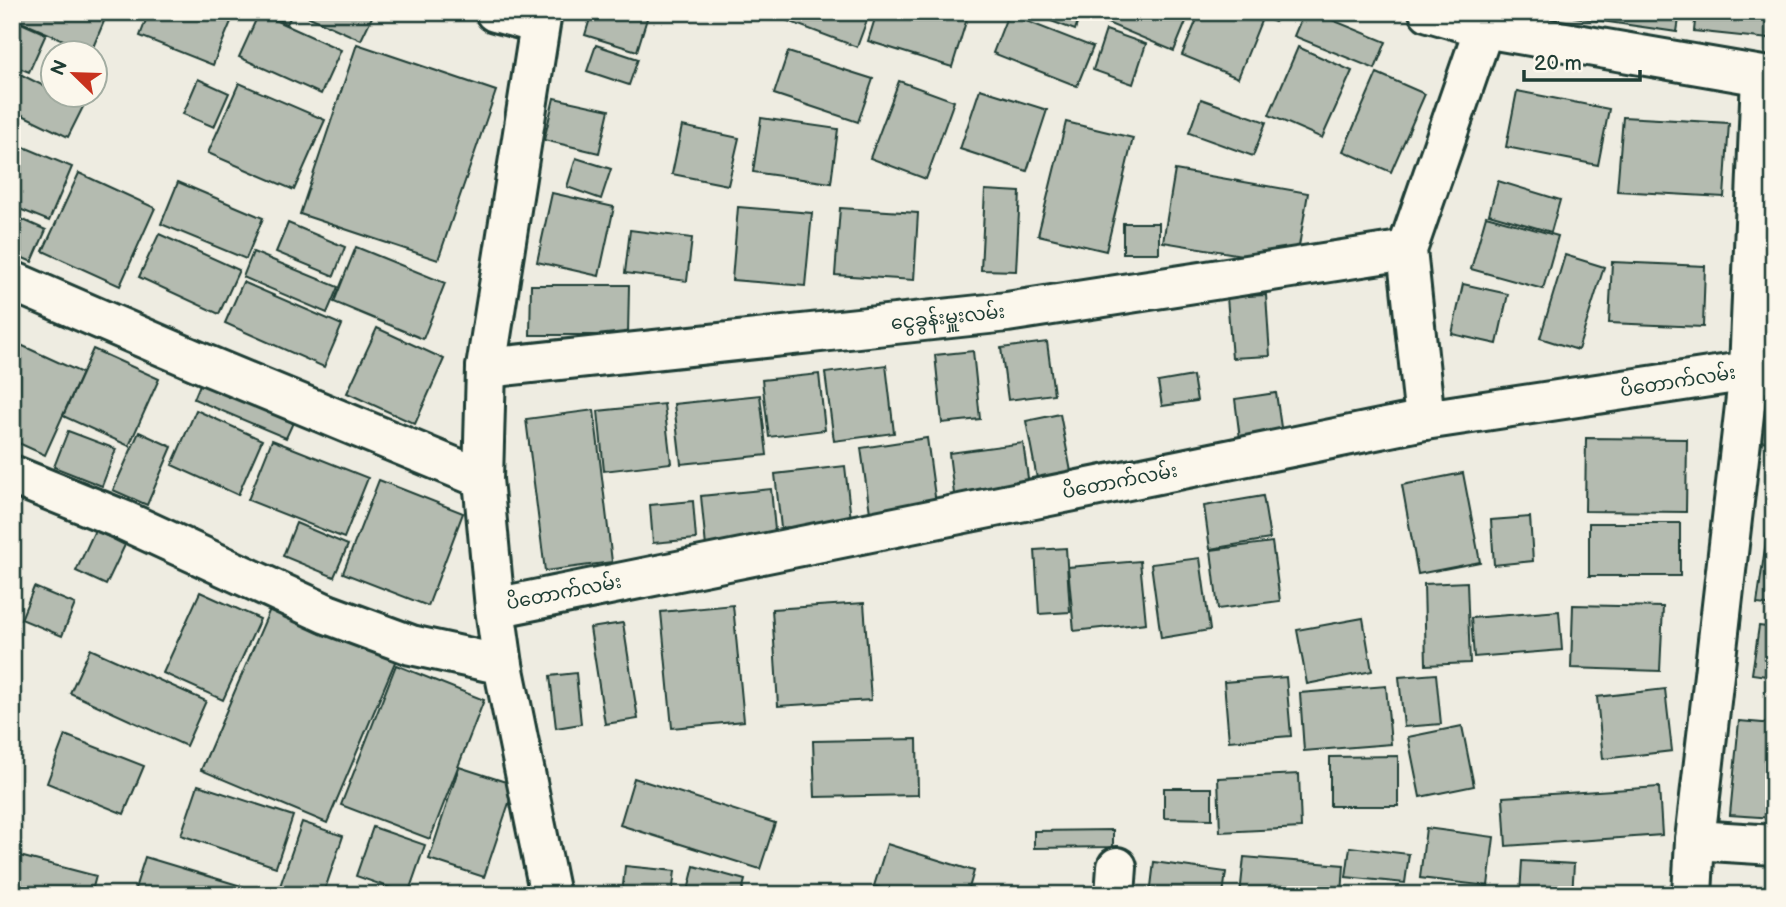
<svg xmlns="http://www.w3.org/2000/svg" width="1786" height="907" font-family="'Balsamiq Sans','Noto Sans Myanmar',sans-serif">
  <rect width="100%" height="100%" fill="#eeece1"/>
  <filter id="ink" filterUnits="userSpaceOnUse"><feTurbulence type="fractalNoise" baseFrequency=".0143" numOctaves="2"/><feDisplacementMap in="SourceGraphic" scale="14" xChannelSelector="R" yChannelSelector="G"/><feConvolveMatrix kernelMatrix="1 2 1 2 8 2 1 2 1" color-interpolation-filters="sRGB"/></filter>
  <g filter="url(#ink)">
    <g fill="#b4bbb0" stroke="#1f3d34" stroke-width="2">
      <polygon points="12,12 108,12 91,52 12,18"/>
      <polygon points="149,12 235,12 213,65 140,36"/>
      <polygon points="264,12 293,12 287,24"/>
      <polygon points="298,12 367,12 373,15 361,40"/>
      <polygon points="592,12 649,12 637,51 585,35"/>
      <polygon points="782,12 870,12 857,47 780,18"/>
      <polygon points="877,12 969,12 952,67 868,41"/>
      <polygon points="1027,12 1081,12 1075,30"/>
      <polygon points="1095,12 1190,12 1174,51 1093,17"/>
      <polygon points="1200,12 1240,12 1261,21 1238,78 1182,55"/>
      <polygon points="1248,12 1279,12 1275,22"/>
      <polygon points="1304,12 1313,12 1386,42 1375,69 1294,36"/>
      <polygon points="1575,12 1680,12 1677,32 1574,17"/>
      <polygon points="1696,12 1772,12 1769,39 1694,31"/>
      <polygon points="259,13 341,50 321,94 239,57"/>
      <polygon points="1008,14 1093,47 1077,86 993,53"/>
      <polygon points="12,19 46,34 29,72 12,65"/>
      <polygon points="1106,30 1146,44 1133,84 1093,70"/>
      <polygon points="357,44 496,91 438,260 300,214"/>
      <polygon points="596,45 638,59 629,85 587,71"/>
      <polygon points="1298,47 1352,71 1322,138 1269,115"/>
      <polygon points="788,52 873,79 858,122 774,94"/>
      <polygon points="12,70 52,90 52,94 62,94 84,105 68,137 12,110"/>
      <polygon points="1377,73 1425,94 1391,172 1343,151"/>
      <polygon points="198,79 229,93 214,127 183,114"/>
      <polygon points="899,81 954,101 926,179 870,158"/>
      <polygon points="239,83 325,120 294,190 208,153"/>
      <polygon points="980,89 1047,110 1027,171 960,149"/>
      <polygon points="1517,91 1609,109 1598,165 1506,147"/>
      <polygon points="554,98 609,110 599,153 544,140"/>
      <polygon points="1201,99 1266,122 1253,156 1189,133"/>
      <polygon points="1623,117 1729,123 1724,197 1617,191"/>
      <polygon points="761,118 838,129 831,183 753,172"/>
      <polygon points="1066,122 1133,138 1106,251 1038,235"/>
      <polygon points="682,126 739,138 728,185 672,174"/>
      <polygon points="12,142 72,167 49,221 12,206"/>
      <polygon points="576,158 611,169 601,199 567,187"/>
      <polygon points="1175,170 1308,193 1296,264 1163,242"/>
      <polygon points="79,173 155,208 120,286 43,251"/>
      <polygon points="1498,181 1560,200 1551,232 1489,214"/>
      <polygon points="178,182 263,218 246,259 161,224"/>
      <polygon points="985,190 1020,192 1016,271 981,270"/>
      <polygon points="552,193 614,207 599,276 537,262"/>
      <polygon points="738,207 812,213 805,286 732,280"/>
      <polygon points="840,208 918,213 914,280 835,275"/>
      <polygon points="12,215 46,230 32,262 12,253"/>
      <polygon points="1486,216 1558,236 1543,289 1471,269"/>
      <polygon points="288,223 345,247 334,276 276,252"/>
      <rect x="1123" y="223" width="36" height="30"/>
      <polygon points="630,230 692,238 687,281 625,273"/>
      <polygon points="159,234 239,270 219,314 139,277"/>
      <polygon points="356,247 445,283 423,339 334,302"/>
      <polygon points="253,252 338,287 327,313 243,277"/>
      <polygon points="1565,255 1604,267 1578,350 1540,338"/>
      <polygon points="1612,262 1705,266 1703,327 1609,323"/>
      <polygon points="243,282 342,325 324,367 225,323"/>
      <polygon points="1463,284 1508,294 1497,344 1452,334"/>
      <polygon points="531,285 629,285 628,335 530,335"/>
      <polygon points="1266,295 1270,356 1232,358 1227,297"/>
      <polygon points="377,328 444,359 415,424 347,393"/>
      <polygon points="12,341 82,373 45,455 12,440"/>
      <polygon points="1047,342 1054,394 1008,400 1001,348"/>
      <polygon points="93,349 159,379 129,446 63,416"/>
      <polygon points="973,351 980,419 942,423 935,355"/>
      <polygon points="886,365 894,433 834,441 825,373"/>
      <polygon points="819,374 825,430 769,437 762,380"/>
      <polygon points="1193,376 1197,401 1162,406 1158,382"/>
      <polygon points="203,377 296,416 286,438 194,399"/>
      <polygon points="1276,393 1283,441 1241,447 1235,399"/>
      <polygon points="760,395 767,455 681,464 674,404"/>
      <polygon points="1760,398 1774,399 1774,442 1758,441"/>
      <polygon points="664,404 671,463 604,471 598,411"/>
      <polygon points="196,410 262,440 238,495 172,465"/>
      <polygon points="594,410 612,562 545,571 526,419"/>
      <polygon points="1060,414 1073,482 1039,489 1026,421"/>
      <polygon points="68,431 116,449 102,486 54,467"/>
      <polygon points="139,432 172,447 147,505 113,490"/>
      <polygon points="927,438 937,511 871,520 861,448"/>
      <polygon points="1586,438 1687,439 1686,512 1585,511"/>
      <polygon points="272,440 368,478 344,538 248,500"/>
      <polygon points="1023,443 1030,492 955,502 949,453"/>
      <polygon points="845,466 851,520 781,528 775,474"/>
      <polygon points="1463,473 1480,562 1418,574 1402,485"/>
      <polygon points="379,480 463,513 428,606 343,573"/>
      <polygon points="771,489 776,540 706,547 701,496"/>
      <polygon points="1263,496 1270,539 1210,549 1204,506"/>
      <polygon points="693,501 696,539 653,543 650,505"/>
      <polygon points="1530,517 1533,561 1494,565 1491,520"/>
      <polygon points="296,523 348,545 334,577 283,556"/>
      <rect x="1589" y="523" width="91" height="53"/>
      <polygon points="95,530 125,545 106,585 76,571"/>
      <polygon points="1767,534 1774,535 1774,606 1757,604"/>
      <polygon points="1272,542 1280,601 1218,609 1211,550"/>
      <polygon points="1066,548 1070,612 1039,614 1035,550"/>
      <polygon points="1200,558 1210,630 1161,638 1151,564"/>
      <polygon points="1140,561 1146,623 1074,631 1068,567"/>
      <polygon points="1467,582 1470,663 1426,665 1424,584"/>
      <polygon points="34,587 75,604 62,636 21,619"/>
      <polygon points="200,592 260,619 223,700 163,673"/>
      <polygon points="273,602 398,655 327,823 201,770"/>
      <polygon points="864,603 871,700 778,706 772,609"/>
      <polygon points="733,605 744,721 672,728 661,612"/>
      <polygon points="1573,605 1663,607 1660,671 1571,668"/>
      <polygon points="1559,611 1562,650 1474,657 1471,618"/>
      <polygon points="1363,618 1372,671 1307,684 1297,630"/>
      <polygon points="623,623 638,719 605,724 590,628"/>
      <polygon points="1759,626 1774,628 1774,677 1752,674"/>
      <polygon points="90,649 206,701 186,746 70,693"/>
      <polygon points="396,665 484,700 430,839 341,805"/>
      <polygon points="576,673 581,724 556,728 550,676"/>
      <polygon points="1436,674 1441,724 1404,727 1399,677"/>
      <polygon points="1286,677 1291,736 1229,741 1224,682"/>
      <polygon points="1386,686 1391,744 1304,751 1300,693"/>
      <polygon points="1665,689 1672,751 1603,759 1597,697"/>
      <polygon points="1739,721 1774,724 1774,818 1730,815"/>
      <polygon points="1462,726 1474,786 1420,797 1408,737"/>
      <polygon points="65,735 144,766 124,814 47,783"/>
      <polygon points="917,739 918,795 815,797 813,741"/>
      <polygon points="1398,756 1398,806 1330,806 1330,757"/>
      <polygon points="459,767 515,785 484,877 429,859"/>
      <polygon points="1299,774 1301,828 1220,832 1218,778"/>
      <polygon points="634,778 775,823 760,869 620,825"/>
      <polygon points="198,785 293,816 276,867 181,835"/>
      <polygon points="1659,787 1662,835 1506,846 1503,797"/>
      <polygon points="1164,788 1212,788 1212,819 1164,818"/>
      <polygon points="302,822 343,836 323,895 277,895"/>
      <polygon points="373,827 425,845 408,894 356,876"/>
      <polygon points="1426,828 1494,837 1488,886 1420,878"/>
      <polygon points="1113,830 1113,847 1034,848 1034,831"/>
      <polygon points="887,844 974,871 967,895 903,895 874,886"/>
      <polygon points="1350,847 1409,854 1405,883 1346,877"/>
      <polygon points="12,854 96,876 91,895 12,895"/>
      <polygon points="145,857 261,892 260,895 133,895"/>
      <polygon points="1244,857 1344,865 1342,895 1240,895"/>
      <polygon points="1522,861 1574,864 1572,895 1520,895"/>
      <polygon points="1154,862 1226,872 1223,895 1150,895"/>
      <polygon points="625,866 675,871 672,895 622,895"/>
      <polygon points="694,866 745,880 741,895 687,895"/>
      <polygon points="1745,888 1774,889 1774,895 1744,895"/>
    </g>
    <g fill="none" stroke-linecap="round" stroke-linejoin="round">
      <g stroke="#1f3d34" stroke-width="44">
        <g id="street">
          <polyline points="495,12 539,24"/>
          <polyline points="542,12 486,368 483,479 495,608 503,665 550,895"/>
          <polyline points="1429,12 1484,28 1774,78"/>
          <polyline points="12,281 204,364 483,479"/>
          <polyline points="486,368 1007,312 1407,250"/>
          <polyline points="1425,420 1407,250 1484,28"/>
          <polyline points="12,475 123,520 327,614 411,645 503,665"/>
          <polyline points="495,608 1425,420 1749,371 1774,374"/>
          <polyline points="1695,840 1774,845"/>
          <polyline points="1115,895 1117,867"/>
          <polyline points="1692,895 1695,840 1749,371 1761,76"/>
        </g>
      </g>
      <use href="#street" stroke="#fbf7ec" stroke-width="38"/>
    </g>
  </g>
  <g text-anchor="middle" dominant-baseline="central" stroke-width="7" stroke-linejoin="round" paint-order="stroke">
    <g font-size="19" fill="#1f3d34" stroke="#fbf7ec">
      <text transform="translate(948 318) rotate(-6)">ငွေခွန်းမှူးလမ်း</text>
      <text transform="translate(1678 382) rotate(-9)">ပိတောက်လမ်း</text>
      <text transform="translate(1120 482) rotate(-11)">ပိတောက်လမ်း</text>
      <text transform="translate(564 593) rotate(-11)">ပိတောက်လမ်း</text>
    </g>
  </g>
  <rect width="1786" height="907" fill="none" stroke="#fbf7ec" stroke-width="42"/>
  <rect x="21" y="21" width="1744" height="865" fill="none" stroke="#1f3d34" stroke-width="2.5" filter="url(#ink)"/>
  <g transform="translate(74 74) rotate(293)"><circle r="33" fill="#fbf7ec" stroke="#a3ada2" stroke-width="2"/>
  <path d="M0-5L12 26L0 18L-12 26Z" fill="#c8321e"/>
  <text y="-10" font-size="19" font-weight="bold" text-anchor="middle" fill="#1f3d34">N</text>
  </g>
  <path d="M1524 70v10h116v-10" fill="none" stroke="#1f3d34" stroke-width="3.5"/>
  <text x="1534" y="70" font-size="21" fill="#1f3d34" stroke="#fbf7ec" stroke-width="5" paint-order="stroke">20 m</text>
</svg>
